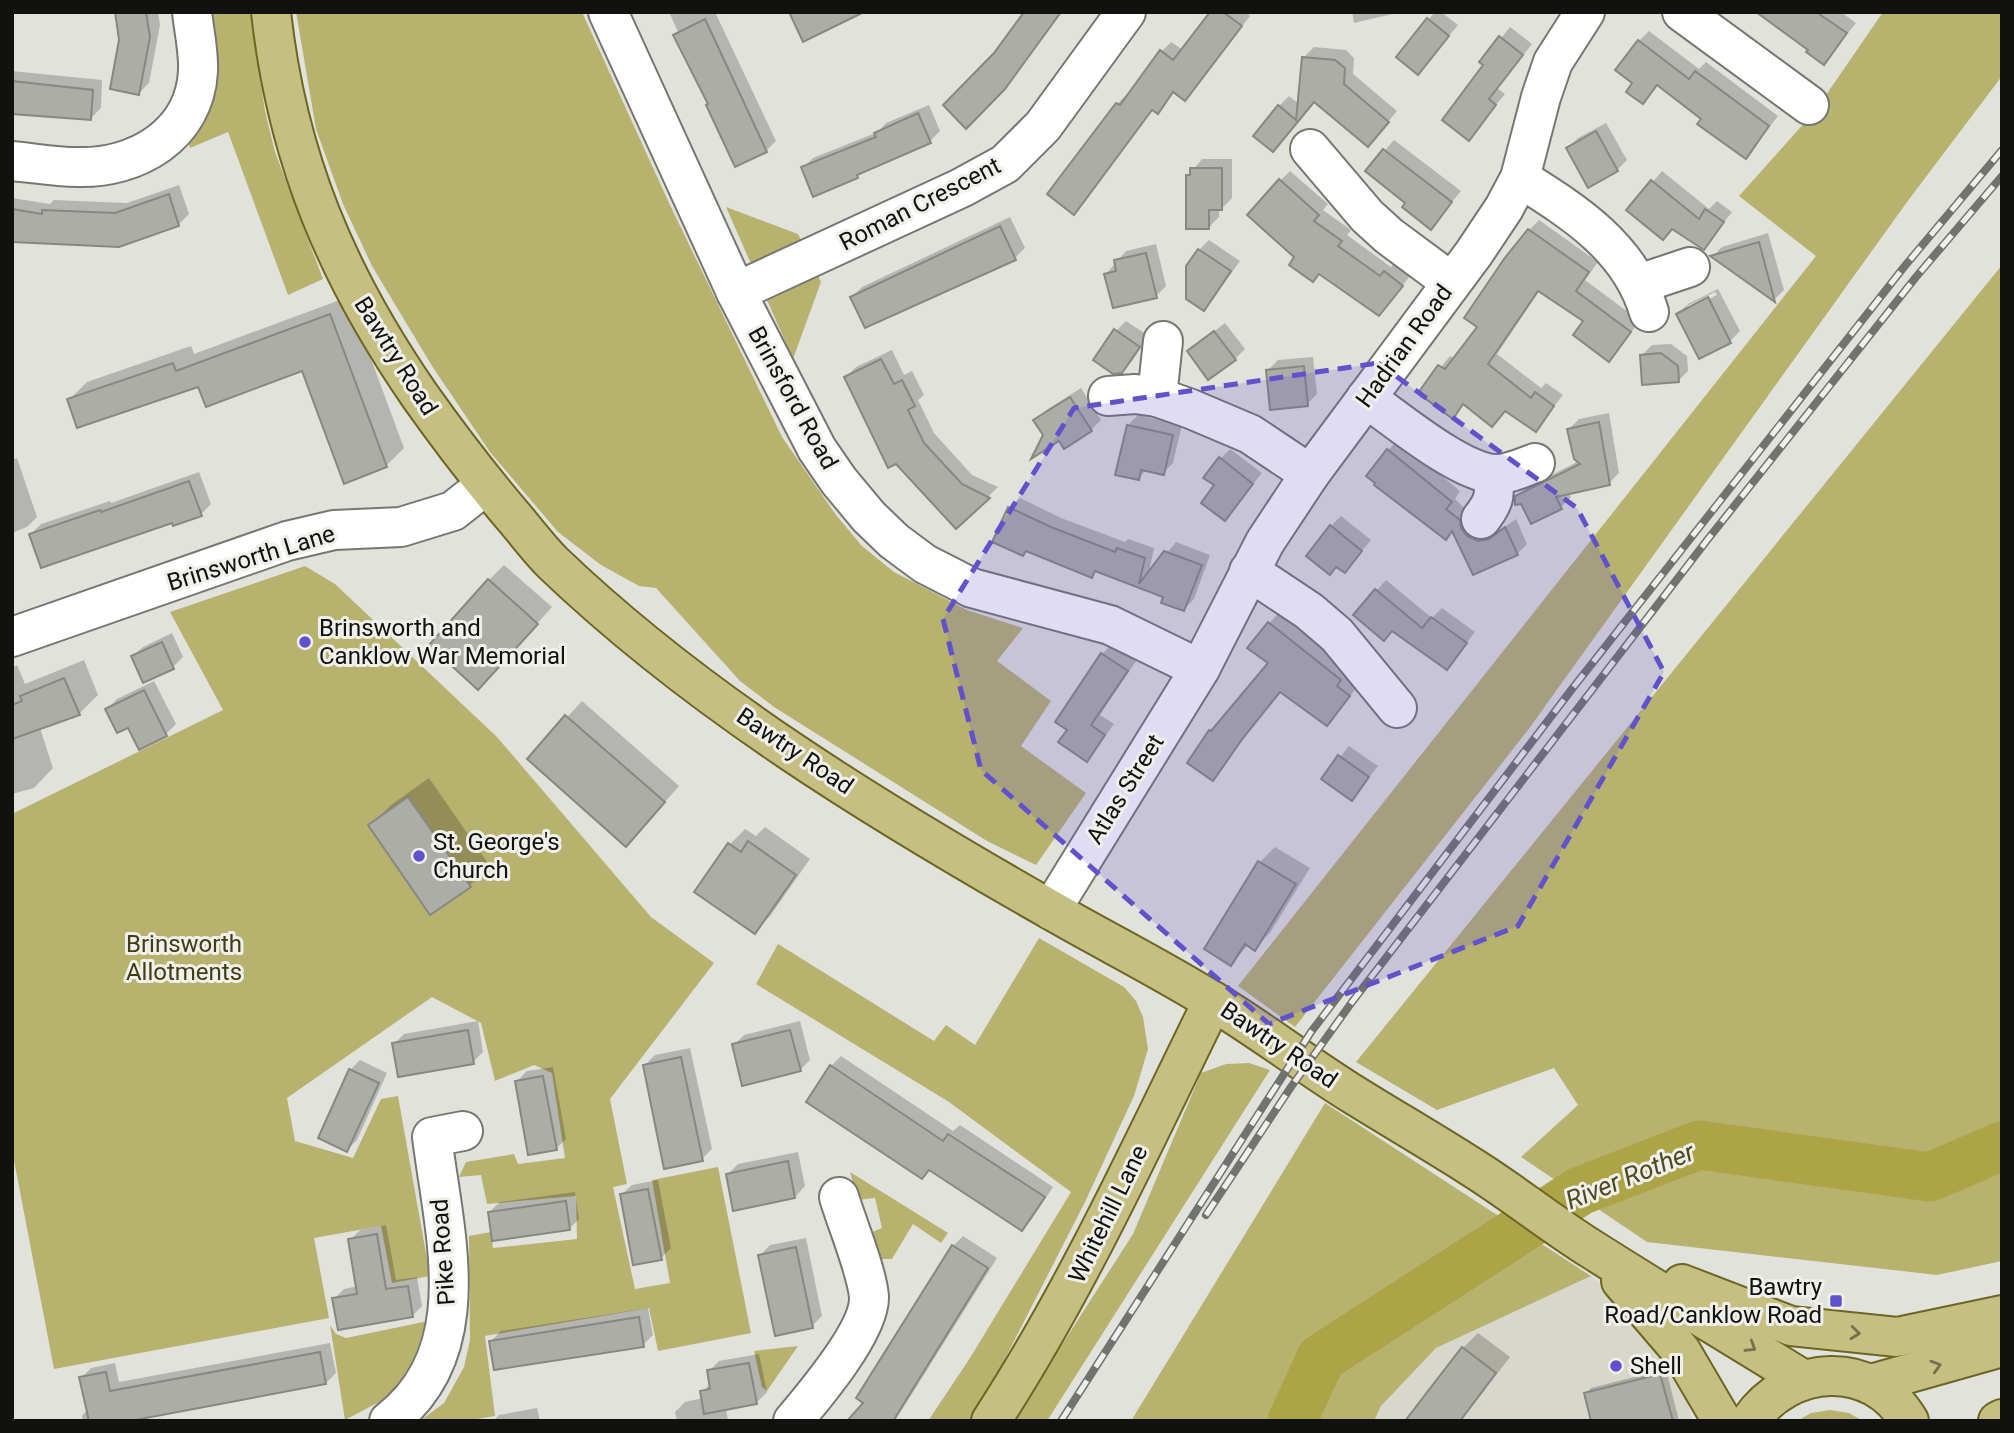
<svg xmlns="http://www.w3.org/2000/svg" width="2014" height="1433" font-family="Roboto,sans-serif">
  <rect width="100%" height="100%" fill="#e2e2dd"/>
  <polygon fill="#d8d7cb" points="1591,1276 1638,1319 1683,1386 1692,1421 1374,1421 1381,1406 1436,1348"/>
  <g fill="#b8b26f">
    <polygon points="204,12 250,12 265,111 275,152 323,279 288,295 228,132 190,148 187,135"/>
    <polygon points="296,12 582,12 670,205 782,437 836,515 862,546 894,572 967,610 1023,628 997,661 1051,701 1021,746 1086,793 1036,865 987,841 774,707 740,681 656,588 639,586 601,565 558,532 490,452 432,366 372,266 343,204 316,129"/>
    <polygon points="1883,12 2002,12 2002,76 1907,202 1528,730 1295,1027 1238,986 1816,256 1739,196 1815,111"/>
    <polygon points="726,207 798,234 821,282 793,359"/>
    <polygon points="2002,265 2002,1261 1937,1275 1647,1242 1521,1157 1578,1105 1554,1068 1437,1110 1356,1062"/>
    <polygon points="305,566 335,584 497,737 651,917 714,963 610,1099 627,1184 613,1187 635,1289 670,1283 652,1180 718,1167 751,1333 658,1351 649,1308 485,1336 495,1416 465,1421 420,1421 444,1403 464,1367 470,1340 469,1236 491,1232 493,1248 577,1239 576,1196 487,1204 481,1175 459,1177 466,1162 514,1154 518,1164 565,1158 552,1073 534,1065 495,1081 481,1023 432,997 287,1098 295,1141 353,1158 381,1099 398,1096 430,1276 392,1283 381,1226 314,1238 329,1318 54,1369 12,1150 12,814 223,710 170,612"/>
    <polygon points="1039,938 1124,987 1136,1001 1143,1017 1148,1049 1134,1096 1085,1202 987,1394 970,1421 928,1421 970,1358 1071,1192 949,1102 756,984 778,944 934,1041 946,1025 975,1045"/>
    <polygon points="1249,1063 1270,1070 1047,1421 1013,1421 1133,1234 1201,1073 1226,1064"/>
    <polygon points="1325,1103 1591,1276 1436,1348 1381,1406 1374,1421 1131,1421"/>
    <polygon points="850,1172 948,1233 941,1243 913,1224 892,1259 881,1259 873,1250 865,1235 882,1228 875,1198 858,1200"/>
    <polygon points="433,1320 426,1349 401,1383 379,1402 345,1420 330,1325 336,1334 346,1338"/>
    <polygon points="798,1346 767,1391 762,1387 754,1351"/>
    <polygon points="1830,1410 1849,1413 1863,1421 1797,1421 1811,1413"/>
  </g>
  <g fill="#0003" fill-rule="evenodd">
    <polygon points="116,12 158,12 160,25 149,83 139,93 121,40"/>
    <polygon points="669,12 715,12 776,141 766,151 710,104"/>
    <polygon points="1026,12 1062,12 1015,76 966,126 995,54"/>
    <polygon points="1212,12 1246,12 1250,16 1185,98 1175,91 1157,112 1153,109 1084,203 1074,212 1117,104 1127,94 1129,95 1161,52 1171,42 1183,50"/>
    <polygon points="1352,12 1401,12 1354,23"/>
    <polygon points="1435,12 1441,12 1458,25 1418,73 1428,20"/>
    <polygon points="1759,12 1841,12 1856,23 1824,63 1811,49"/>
    <polygon points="1510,27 1532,44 1497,88 1505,94 1469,138 1485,65 1482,62"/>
    <polygon points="1649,31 1699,69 1706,62 1778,116 1746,157 1704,119 1659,84 1643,102 1635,83 1639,41"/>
    <polygon points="1314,47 1346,50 1354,58 1353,74 1397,111 1378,134 1315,100 1273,150 1279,106 1289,96 1299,104 1304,57"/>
    <polygon points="12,71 102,80 101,108 90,119 12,112"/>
    <polygon points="929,105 940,131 930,141 864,170 857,177 803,168 813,158 878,132 886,123"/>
    <polygon points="1606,123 1627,160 1617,170 1568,148 1578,138"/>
    <polygon points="1394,140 1461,191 1431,227 1408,203 1367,171"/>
    <polygon points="1202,159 1232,159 1232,198 1222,208 1219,208 1219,217 1209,227 1188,176"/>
    <polygon points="1290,171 1328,204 1323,210 1351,230 1347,235 1391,267 1395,262 1411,275 1379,314 1297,257 1280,181"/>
    <polygon points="1662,171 1709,209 1717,201 1732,212 1704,248 1673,228 1663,238 1629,210"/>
    <polygon points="179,185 189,214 179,224 119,245 12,240 12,198 50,204 54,200 127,203"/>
    <polygon points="1010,217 1025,248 1015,258 852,297 862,287"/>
    <polygon points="1539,220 1598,262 1585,280 1640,321 1609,360 1586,321 1540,290 1497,354 1541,388 1546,383 1563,395 1535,430 1506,409 1464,403 1452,416 1420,393 1450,356 1455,359 1479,326 1529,230"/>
    <polygon points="1768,233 1784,290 1775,299 1713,256 1722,247"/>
    <polygon points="1209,240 1240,261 1213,299 1203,309 1199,250"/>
    <polygon points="1156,244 1166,286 1156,296 1106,274 1126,251"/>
    <path d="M1718,289L1740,331L1730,341L1700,357L1678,314L1688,304ZM1715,292L1717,295L1687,310V306Z"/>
    <polygon points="348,297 404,448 386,466 303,369 200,385 69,400 87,382 191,346 194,354"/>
    <polygon points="1126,321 1149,336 1132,361 1121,371 1116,331"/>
    <polygon points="1225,323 1245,349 1235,359 1189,351"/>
    <polygon points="1671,344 1687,356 1688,371 1678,381 1642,355 1652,345"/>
    <polygon points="892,350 904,375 912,371 924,395 918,400 934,433 972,475 998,487 957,527 846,377 856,367"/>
    <polygon points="1313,357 1317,394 1307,404 1268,370 1278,360"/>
    <polygon points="1081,388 1101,420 1091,430 1064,447 1059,438 1045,434 1036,420 1046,410"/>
    <polygon points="1609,413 1619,473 1609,483 1568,492 1571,497 1561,507 1517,497 1528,487 1579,461 1569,429 1579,419"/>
    <polygon points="1138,415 1182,425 1173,463 1163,473 1147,469 1138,479 1128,425"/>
    <polygon points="1398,440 1460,491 1455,499 1489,531 1502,529 1516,519 1527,544 1517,554 1474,573 1453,529 1388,450"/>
    <polygon points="1230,449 1262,473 1225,519 1216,485 1220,459"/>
    <polygon points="17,458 37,517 27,527 12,533 12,460"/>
    <polygon points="199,472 211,504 201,514 173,521 31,534 41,524 110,501 111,503"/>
    <polygon points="1020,498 1061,518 1125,542 1128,539 1154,548 1148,576 1176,542 1210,555 1194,599 1184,609 1166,596 1097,570 1092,576 1027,550 1023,554 994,541 1010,508"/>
    <polygon points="1341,516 1371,540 1345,571 1331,526"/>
    <polygon points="504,565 552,607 494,672 489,580"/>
    <polygon points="1386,580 1432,618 1442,608 1475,632 1447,668 1393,630 1355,615"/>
    <polygon points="1279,613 1349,670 1345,675 1359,685 1327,724 1281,690 1252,725 1223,768 1213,778 1211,731 1270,663 1269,623"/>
    <polygon points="172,633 183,657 173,667 133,656 143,647"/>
    <polygon points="1112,644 1136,661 1100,715 1114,724 1096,749 1086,759 1069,730 1102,654"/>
    <polygon points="84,660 98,695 79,714 40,728 53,768 34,788 12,794 12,668 17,665 25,684"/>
    <polygon points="154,681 176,724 166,734 107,709 117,699"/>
    <polygon points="582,701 679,786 641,829 529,759"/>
    <polygon points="1349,746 1378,766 1352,799 1323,779"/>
    <polygon points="429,778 490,866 469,886 370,826 391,805"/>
    <polygon points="765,827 810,859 770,916 754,932 697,891 730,844 745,829 756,836"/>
    <polygon points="1275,847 1310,868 1270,933 1255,948 1249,944 1231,964 1260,862"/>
    <polygon points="478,1021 483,1052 473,1062 394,1044 404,1034"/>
    <polygon points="800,1021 810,1060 800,1070 734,1045 744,1035"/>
    <polygon points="690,1048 712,1149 702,1159 645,1065 655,1055"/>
    <polygon points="841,1056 953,1131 960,1125 1053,1187 1032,1219 1022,1229 931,1169 922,1177 831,1066"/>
    <polygon points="360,1060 387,1073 357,1140 347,1150 350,1070"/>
    <polygon points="553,1067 566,1139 556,1149 517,1081 527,1071"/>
    <polygon points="798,1152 805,1186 795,1197 728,1174 738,1164"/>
    <polygon points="658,1180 671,1248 661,1258 621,1195 632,1185"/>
    <polygon points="575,1192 579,1219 569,1229 489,1212 500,1202"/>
    <polygon points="386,1225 396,1280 417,1277 422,1306 412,1316 334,1299 344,1289 358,1286 350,1240 360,1230"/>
    <polygon points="963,1236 997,1258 895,1421 850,1421 865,1402 953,1246"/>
    <polygon points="806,1238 822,1316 812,1326 760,1255 770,1245"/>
    <polygon points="648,1308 653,1335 643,1345 491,1341 501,1331"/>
    <polygon points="1478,1333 1510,1357 1461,1421 1419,1421 1463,1348"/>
    <polygon points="330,1343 336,1373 326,1383 125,1421 83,1421 82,1416 88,1409 81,1378 91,1368 115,1363 119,1382"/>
    <polygon points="759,1354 767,1392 757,1402 726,1408 728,1421 677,1421 675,1412 685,1402 703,1398 702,1392 711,1383 709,1371 719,1361"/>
    <polygon points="1666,1369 1679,1421 1593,1421 1586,1394 1591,1388"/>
    <polygon points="537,1408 540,1421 493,1421 499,1415"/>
  </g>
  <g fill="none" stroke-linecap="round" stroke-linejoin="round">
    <polyline stroke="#ada347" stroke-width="49" points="1292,1421 1321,1358 1580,1191 1699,1145 1930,1177 2002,1146"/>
  </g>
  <g fill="#adada8" stroke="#888883" stroke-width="2">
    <polygon points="115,12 146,12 150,37 139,95 110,89 119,40"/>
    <polygon points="789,12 864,12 803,42"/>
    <polygon points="1024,12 1061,12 1005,89 966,129 943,105 994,53"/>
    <polygon points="1210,12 1223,12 1242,26 1185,101 1173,92 1158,114 1152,110 1074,215 1047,194 1116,103 1120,105 1160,50 1173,60"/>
    <polygon points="1756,12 1816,12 1847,33 1824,65 1806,52 1808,50"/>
    <polygon points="1427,18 1449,36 1418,75 1396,57"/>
    <polygon points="705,19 767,152 735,167 706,105 708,104 673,35"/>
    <polygon points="1499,36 1523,55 1489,99 1496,105 1469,141 1442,120 1483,65 1479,62"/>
    <polygon points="1638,40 1689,79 1695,71 1769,126 1746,159 1697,124 1701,119 1657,85 1643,104 1626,92 1632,83 1615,70"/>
    <polygon points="1302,57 1335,60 1345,68 1344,84 1389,122 1368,147 1314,102 1273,152 1253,136 1278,105 1296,120"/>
    <polygon points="12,81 93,90 91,120 12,114"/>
    <polygon points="918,113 931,143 857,175 858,178 813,197 801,167 876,137 874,133"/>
    <polygon points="1596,131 1618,171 1588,188 1566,148"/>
    <polygon points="1383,149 1452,202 1431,230 1402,207 1405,203 1365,171"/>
    <polygon points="1190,168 1222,168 1222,210 1209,210 1209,229 1186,229 1186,175 1190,175"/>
    <polygon points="1279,179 1319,215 1314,221 1342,241 1338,246 1380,276 1384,271 1403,286 1379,316 1319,274 1313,282 1289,265 1294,257 1247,215"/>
    <polygon points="1651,180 1699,219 1705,209 1724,222 1704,250 1672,229 1663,240 1626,210"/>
    <polygon points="169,194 179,226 119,247 12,242 12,209 42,214 42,210 115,213"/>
    <polygon points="1000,226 1016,260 865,328 850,297"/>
    <polygon points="1528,229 1589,272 1576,291 1631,332 1609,362 1573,335 1583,321 1538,291 1488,364 1531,398 1535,392 1554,406 1536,432 1505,411 1492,427 1463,404 1453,419 1418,393 1438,365 1445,369 1477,327 1464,318 1504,259"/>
    <polygon points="1759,242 1775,302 1710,256"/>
    <polygon points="1198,249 1231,271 1204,311 1186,299 1186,266"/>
    <polygon points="1146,253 1157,298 1113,308 1104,274 1116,271 1114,260"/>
    <polygon points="1708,297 1731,343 1699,359 1676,314"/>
    <polygon points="330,314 387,467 344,484 302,371 206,407 198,387 77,428 67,399 173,363 176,371"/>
    <polygon points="1114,329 1140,347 1122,373 1113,374 1093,360"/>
    <polygon points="1214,331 1236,360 1208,380 1187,351"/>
    <polygon points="1661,353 1678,366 1679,382 1642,385 1640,355"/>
    <polygon points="881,359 894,384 902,380 915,406 908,410 924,443 962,484 990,498 956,529 896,464 888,468 844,377"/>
    <polygon points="1304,366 1308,406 1270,410 1266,370"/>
    <polygon points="1070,397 1092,431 1064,449 1059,441 1031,459 1043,435 1033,420"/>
    <polygon points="1599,422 1610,485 1556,497 1562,509 1531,524 1521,504 1515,505 1515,496 1580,464 1574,459 1567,429"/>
    <polygon points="1127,425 1173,435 1164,475 1141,470 1139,480 1115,475"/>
    <polygon points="1387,449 1452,502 1446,509 1460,520 1461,528 1467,536 1478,541 1489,539 1505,527 1518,555 1473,575 1452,531 1446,540 1374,485 1375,483 1366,476"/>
    <polygon points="1219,457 1253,484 1225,521 1201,503 1214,485 1203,478"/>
    <polygon points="189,481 202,516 173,526 172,523 41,568 29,534 100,510 101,512"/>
    <polygon points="1008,507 1051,527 1115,552 1117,548 1145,558 1139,584 1164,551 1202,565 1184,611 1161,603 1163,597 1095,571 1092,578 1026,551 1023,556 992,542"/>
    <polygon points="1330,525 1362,551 1345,573 1336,567 1330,575 1306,556"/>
    <polygon points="488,579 538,624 478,690 429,645"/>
    <polygon points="1375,589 1422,628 1431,617 1467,643 1447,670 1392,631 1384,641 1353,615"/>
    <polygon points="1268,622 1341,680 1337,686 1350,696 1327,726 1280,692 1243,738 1213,781 1187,763 1209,730 1211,731 1268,663 1247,648"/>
    <polygon points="162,642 174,669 143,683 131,656"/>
    <polygon points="1101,653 1128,671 1091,725 1105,735 1087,762 1058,742 1067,730 1055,722"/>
    <polygon points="64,678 80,715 12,739 12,705 22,701 20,696"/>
    <polygon points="144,690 167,736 139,750 128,728 117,733 105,709"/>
    <polygon points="565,715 665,802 626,847 527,759"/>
    <polygon points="1338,755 1369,777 1352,801 1321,779"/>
    <polygon points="408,797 471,887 430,915 368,825"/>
    <polygon points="748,841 796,875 755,934 694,892 728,843 741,852"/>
    <polygon points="1258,861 1296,884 1255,951 1245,944 1231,966 1204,949"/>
    <polygon points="468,1030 474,1064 398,1077 392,1043"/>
    <polygon points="790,1030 801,1071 742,1086 732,1044"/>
    <polygon points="681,1057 703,1161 664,1169 643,1065"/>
    <polygon points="830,1065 943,1141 948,1134 1045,1197 1022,1231 929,1170 922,1179 806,1102"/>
    <polygon points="349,1069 379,1083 347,1152 318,1138"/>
    <polygon points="543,1076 557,1150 528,1155 515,1081"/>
    <polygon points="788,1161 795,1198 733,1211 726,1174"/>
    <polygon points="648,1189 662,1260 633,1265 620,1194"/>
    <polygon points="566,1201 570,1230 492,1241 488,1212"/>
    <polygon points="377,1234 386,1289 408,1286 413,1317 338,1330 332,1298 357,1294 348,1239"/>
    <polygon points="952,1245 988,1268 893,1421 847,1421 863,1403 856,1398"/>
    <polygon points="796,1247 813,1328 775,1336 758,1255"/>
    <polygon points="639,1317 644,1347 494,1370 489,1341"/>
    <polygon points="1462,1347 1496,1373 1460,1421 1405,1421"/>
    <polygon points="320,1352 326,1384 130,1421 89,1421 79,1377 106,1372 110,1391"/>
    <polygon points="749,1363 757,1404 704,1414 700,1391 710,1389 707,1370"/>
    <polygon points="1660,1374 1673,1421 1591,1421 1584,1393"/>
  </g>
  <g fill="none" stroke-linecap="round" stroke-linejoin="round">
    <g stroke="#777772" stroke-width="42">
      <g id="minor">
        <polyline points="608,12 736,292 817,449 839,481 869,517 894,541 925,564 972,588 1110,625 1200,669"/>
        <polyline points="1682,12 1809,105"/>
        <polyline points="1310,149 1367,216 1389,236 1451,282"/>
        <path d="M12,161C34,163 55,167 77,167C136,169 195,135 198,71C199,52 194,31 192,12"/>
        <path d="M1520,178C1574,212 1630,247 1649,312"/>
        <polyline points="1639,284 1690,267"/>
        <polyline points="736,292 961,188 1005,164 1043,126 1126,12"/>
        <polyline points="1108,396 1135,394 1157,397 1191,409 1250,434 1310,474"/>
        <polyline points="1157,397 1163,341"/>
        <path d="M1366,398C1396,419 1457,470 1493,474C1507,475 1522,468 1535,463"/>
        <path d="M1481,519C1495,501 1495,496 1493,474"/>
        <polyline points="1249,571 1309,611 1337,635 1397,708"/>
        <polyline points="12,637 287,541 334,530 401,527 453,511 486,485"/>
        <polyline points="1051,910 1200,669 1265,542 1310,474 1474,253 1504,208 1520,178 1541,97 1553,62 1585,12"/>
        <path d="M389,1421C479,1352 444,1233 432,1137L463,1131"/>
        <path d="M793,1421C815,1395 870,1330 869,1297C867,1271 847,1224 839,1197"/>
      </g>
    </g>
    <g stroke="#6d6623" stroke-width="42">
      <g id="major">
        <path d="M271,12C287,158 337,276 420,396C449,437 479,476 511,514C525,530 538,548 553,563C698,702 877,811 1051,910C1103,940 1157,967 1209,999C1258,1028 1303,1063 1351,1093C1391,1118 1431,1141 1470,1166C1512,1192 1551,1224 1593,1250C1662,1294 1733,1336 1802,1379"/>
        <polyline points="1621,1281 1681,1351 1722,1421"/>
        <polyline points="1682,1284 1791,1326 1897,1337 2002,1315"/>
        <polyline points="1871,1384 2002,1347"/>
        <path d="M991,1421C1078,1287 1143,1143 1213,1001"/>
        <path d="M1750,1421C1789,1364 1872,1358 1909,1421"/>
        <polyline points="1998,1421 2002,1419"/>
      </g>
    </g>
    <use href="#minor" stroke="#fff" stroke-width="38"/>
    <use href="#major" stroke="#c5bf82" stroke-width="38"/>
    <g stroke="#72726f" stroke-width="8">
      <g id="rail">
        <polyline points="1206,1215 1291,1087 1352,1002 1708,539 1916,277 2002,176"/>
        <polyline points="1061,1421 1311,1032 1572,689 1904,267 2002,150"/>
      </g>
    </g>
    <use href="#rail" stroke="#f0efea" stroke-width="5" stroke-dasharray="16" stroke-linecap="butt"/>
  </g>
  <defs><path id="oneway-chevron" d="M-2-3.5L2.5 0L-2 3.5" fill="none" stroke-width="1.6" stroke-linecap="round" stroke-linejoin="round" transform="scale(1.75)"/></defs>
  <g stroke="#74714e">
    <use href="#oneway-chevron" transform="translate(1855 1333) rotate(6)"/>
    <use href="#oneway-chevron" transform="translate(1751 1347) rotate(32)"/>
    <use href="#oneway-chevron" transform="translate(1936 1366) rotate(-16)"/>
  </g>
  <path fill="#6052ca" fill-opacity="0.2" stroke="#6052ca" stroke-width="5" stroke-dasharray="14 9" stroke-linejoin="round" d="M1378,363L1577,508L1664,672L1518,926L1269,1024L981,770L943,619L1074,408Z"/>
  <g fill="#6052ca" stroke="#f0efea" stroke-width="2.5">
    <circle cx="305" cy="642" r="7"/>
    <circle cx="419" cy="856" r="7"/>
    <rect x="1829" y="1294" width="14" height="14" rx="3.5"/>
    <circle cx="1616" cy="1366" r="7"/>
  </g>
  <g text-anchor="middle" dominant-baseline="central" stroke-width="6" stroke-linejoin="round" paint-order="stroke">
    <g font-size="24" fill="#11110f" stroke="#f0efea">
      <text transform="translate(920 204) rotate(-27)">Roman Crescent</text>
      <text transform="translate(1404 346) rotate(-54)">Hadrian Road</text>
      <text transform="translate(396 356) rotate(58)">Bawtry Road</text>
      <text transform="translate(793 398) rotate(61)">Brinsford Road</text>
      <text transform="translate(251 558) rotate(-17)">Brinsworth Lane</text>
      <text transform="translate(795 751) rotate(34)">Bawtry Road</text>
      <text transform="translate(1125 789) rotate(-58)">Atlas Street</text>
      <text transform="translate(1279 1045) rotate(34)">Bawtry Road</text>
      <text transform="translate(1108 1214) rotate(-64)">Whitehill Lane</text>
      <text transform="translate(443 1252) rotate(-94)">Pike Road</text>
    </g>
    <g font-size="24" fill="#11110f" stroke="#f0efea" text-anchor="start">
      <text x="319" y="628">Brinsworth and<tspan x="319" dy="28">Canklow War Memorial</tspan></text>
      <text x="433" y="842">St. George's<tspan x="433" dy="28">Church</tspan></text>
      <text x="1822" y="1287" text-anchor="end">Bawtry<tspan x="1822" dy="28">Road/Canklow Road</tspan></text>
      <text x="1630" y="1366">Shell</text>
    </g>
    <g font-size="24" fill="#403c14" stroke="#f0efea">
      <text x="184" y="944">Brinsworth<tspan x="184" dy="28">Allotments</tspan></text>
    </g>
    <g font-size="26" font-style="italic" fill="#4d4a22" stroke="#f0efea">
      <text transform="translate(1630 1176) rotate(-22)">River Rother</text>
    </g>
  </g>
  <rect width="2014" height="1433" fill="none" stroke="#11110f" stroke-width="28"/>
</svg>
